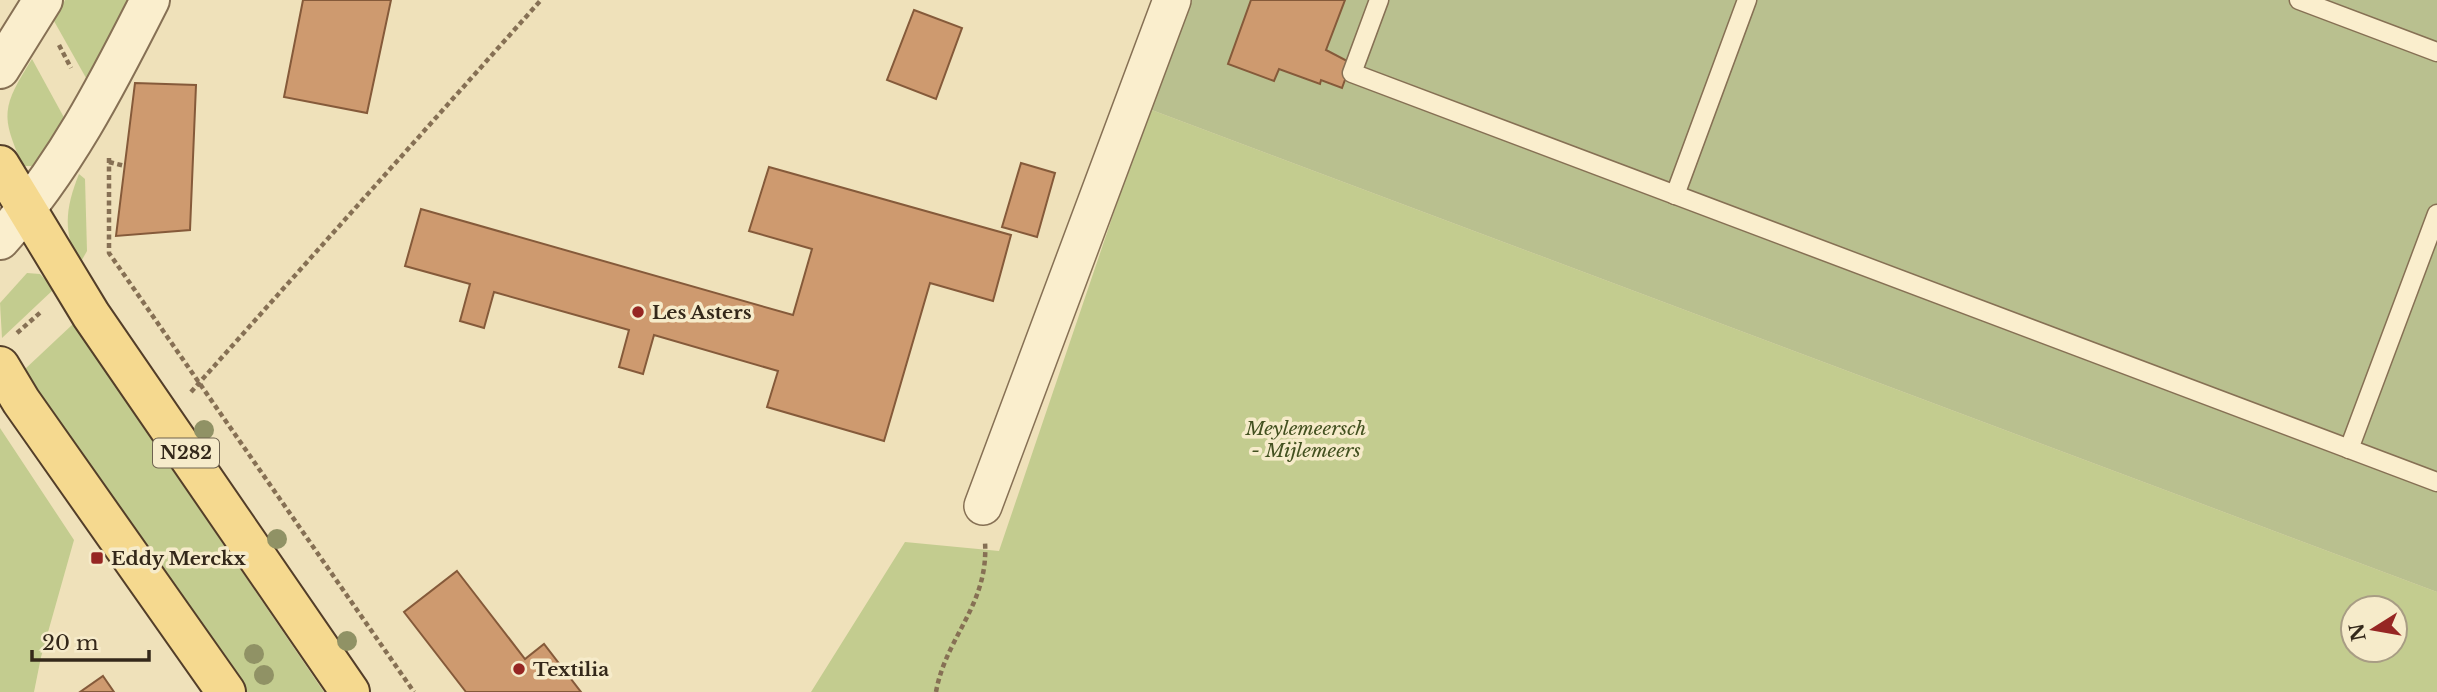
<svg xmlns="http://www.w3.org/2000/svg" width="2437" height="692" font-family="'Libre Baskerville',serif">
  <rect width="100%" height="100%" fill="#efe1ba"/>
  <g fill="#c3cc8f" fill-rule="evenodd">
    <polygon points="65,0 137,0 90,85 54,21"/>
    <path d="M32,59L67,123L36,166H23C0,115 2,107 32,59Z"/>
    <path d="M1149,109L2437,592V692H811L905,542L999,551ZM2353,608H2395V650H2353Z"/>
    <path d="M79,174L85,179L87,251L79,265C63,231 65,209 79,174Z"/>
    <polygon points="27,273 40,274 54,289 2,338 0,303"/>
    <polygon points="73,324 324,692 244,692 24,370"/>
    <polygon points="0,428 74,540 41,657 34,692 0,692"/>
  </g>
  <polygon fill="#b9c08f" points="1189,0 2437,0 2437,592 1149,109"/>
  <g fill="#ce9a6f" stroke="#855a3a" stroke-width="2">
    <polygon points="303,0 391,0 367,113 284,97"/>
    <polygon points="1251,0 1345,0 1326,50 1351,63 1342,88 1321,80 1320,84 1279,69 1274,81 1228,64"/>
    <polygon points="914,10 962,28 936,99 887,80"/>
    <polygon points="135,83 196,85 190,230 116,236"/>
    <polygon points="1021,163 1055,173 1037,237 1002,227"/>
    <polygon points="769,167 1011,235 993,301 930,283 884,441 767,407 778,371 654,335 643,374 619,367 629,330 494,292 484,328 460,321 470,284 405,266 421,209 793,315 812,249 749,231"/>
    <polygon points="457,571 525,659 544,644 581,692 466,692 404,612"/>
    <polygon points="103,676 114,692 80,692"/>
  </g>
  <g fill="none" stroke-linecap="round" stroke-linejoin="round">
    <g stroke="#867054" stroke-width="21">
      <g id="service">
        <polyline points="1379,0 1352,73 2437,482"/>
        <polyline points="2299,0 2437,52"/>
        <polyline points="1675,195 1747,0"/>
        <polyline points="2349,449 2437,214"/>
      </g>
    </g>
    <g stroke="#867054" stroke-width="40">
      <polyline id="minor" points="983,506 1172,0"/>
    </g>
    <g stroke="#867054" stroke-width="42">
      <g id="tertiary">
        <polyline points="0,69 43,0"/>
        <path d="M0,240C64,169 107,85 150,0"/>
      </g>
    </g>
    <g stroke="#533e29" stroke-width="42">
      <g id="primary">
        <polyline points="0,165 91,315 350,692"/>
        <polyline points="0,366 21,401 226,692"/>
      </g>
    </g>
    <g stroke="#867054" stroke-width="4.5" stroke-dasharray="5 3.5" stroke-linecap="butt">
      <polyline points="59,45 71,68"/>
      <polyline points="109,158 109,253 414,692"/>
      <polyline points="109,162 125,166"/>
      <polyline points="17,333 42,311"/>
      <polyline points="191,392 541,0"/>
      <path d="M936,692C946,636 989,605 985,542"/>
    </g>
    <use href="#service" stroke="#faeecd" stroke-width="18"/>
    <use href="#minor" stroke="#faeecd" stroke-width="37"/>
    <use href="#tertiary" stroke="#faeecd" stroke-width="38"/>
    <use href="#primary" stroke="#f5d98f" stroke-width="38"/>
  </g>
  <g fill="#909265">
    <circle cx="204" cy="430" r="10"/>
    <circle cx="277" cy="539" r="10"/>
    <circle cx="347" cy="641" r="10"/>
    <circle cx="254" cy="654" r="10"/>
    <circle cx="264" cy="675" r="10"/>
  </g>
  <g fill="#962623" stroke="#f6ebca" stroke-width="2.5">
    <circle cx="638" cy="312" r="7"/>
    <rect x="90" y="551" width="14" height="14" rx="3.5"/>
    <circle cx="519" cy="669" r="7"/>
  </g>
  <g text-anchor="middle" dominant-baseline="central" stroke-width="7" stroke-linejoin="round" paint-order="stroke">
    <rect fill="#f6ebca" stroke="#6e624f" stroke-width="2" x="153" y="438.5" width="66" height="29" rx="5"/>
    <g font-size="18" font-weight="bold" fill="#34281a">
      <text x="186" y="453">N282</text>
    </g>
    <g font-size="19" font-weight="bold" fill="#34281a" stroke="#f6ebca" text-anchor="start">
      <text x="652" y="312">Les Asters</text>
      <text x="111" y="558">Eddy Merckx</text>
      <text x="533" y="669">Textilia</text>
    </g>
    <g font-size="19" font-style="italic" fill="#435120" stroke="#f6ebca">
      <text x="1306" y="428">Meylemeersch<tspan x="1306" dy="22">- Mijlemeers</tspan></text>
    </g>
  </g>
  <g transform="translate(2374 629) rotate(259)"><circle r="33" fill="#f6ebca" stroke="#a89d84" stroke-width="2"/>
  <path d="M0-5L12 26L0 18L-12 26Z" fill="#962623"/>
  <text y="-10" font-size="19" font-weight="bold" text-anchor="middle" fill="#34281a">N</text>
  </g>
  <path d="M32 650v10h117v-10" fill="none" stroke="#34281a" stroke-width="3.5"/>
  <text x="42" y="650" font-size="21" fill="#34281a" stroke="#f6ebca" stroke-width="5" paint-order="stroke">20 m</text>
</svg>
